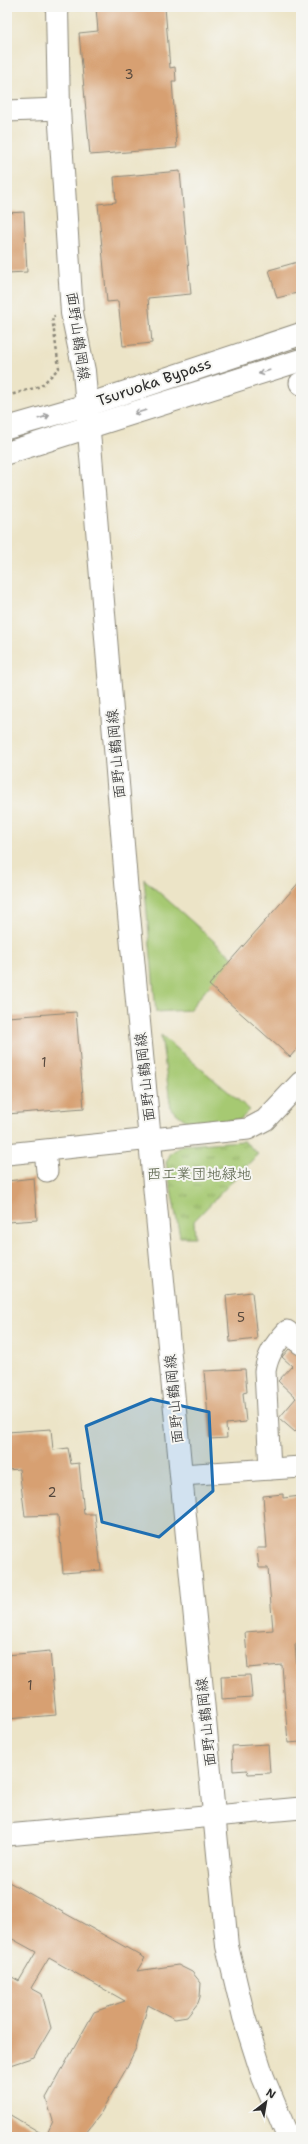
<svg xmlns="http://www.w3.org/2000/svg" width="308" height="2144" font-family="'Shantell Sans','Klee One',sans-serif">
  <defs>
    <pattern id="park-tufts" width="24" height="20" patternUnits="userSpaceOnUse"><rect width="24" height="20" fill="#a6c972"/><path d="M3 7l-1-3M5 7V3M7 7l1-3M15 17l-1-3M17 17v-4M19 17l1-3" fill="none" stroke="#87a35e"/></pattern>
  </defs>
  <rect width="100%" height="100%" fill="#f6f6f2"/>
  <filter id="ink" filterUnits="userSpaceOnUse"><feTurbulence type="fractalNoise" baseFrequency=".025" numOctaves="2"/><feDisplacementMap in="SourceGraphic" scale="8" xChannelSelector="R" yChannelSelector="G"/><feConvolveMatrix kernelMatrix="1 2 1 2 8 2 1 2 1" color-interpolation-filters="sRGB"/></filter>
  <filter id="wash" filterUnits="userSpaceOnUse"><feTurbulence type="fractalNoise" baseFrequency=".012" numOctaves="4" result="noise"/><feDisplacementMap in="SourceGraphic" scale="16" xChannelSelector="R" yChannelSelector="G"/><feGaussianBlur stdDeviation="0.9" result="paint"/><feColorMatrix in="noise" values="0 0 0 0 0 0 0 0 0 0 0 0 0 0 0 0 0 1.4 0 .05"/><feComposite in="paint" operator="in"/></filter>
  <g filter="url(#wash)">
    <rect width="100%" height="100%" fill="#ece4c7"/>
    <polygon fill="url(#park-tufts)" stroke="#687a4e" points="244,1141 258,1154 194,1221 195,1237 180,1237 166,1162 171,1153 182,1145"/>
    <g fill="#a6c972" stroke="#687a4e">
      <polygon points="144,879 233,958 189,1010 156,1012"/>
      <polygon points="161,1035 250,1110 241,1119 190,1124 171,1109"/>
    </g>
    <g id="blocks">
      <g fill="#d7a072">
        <polygon points="109,7 165,7 170,68 175,67 176,81 172,81 177,148 90,155 79,33 98,31 96,8"/>
        <polygon points="180,171 191,294 148,298 152,343 123,346 118,301 107,302 98,204 116,202 114,177"/>
        <polygon points="24,212 27,272 7,273 7,213"/>
        <polygon points="301,261 301,292 277,298 269,270"/>
        <polygon points="301,880 301,1044 290,1057 209,985"/>
        <polygon points="76,1012 84,1108 7,1114 7,1017"/>
        <polygon points="34,1178 37,1220 7,1222 7,1181"/>
        <polygon points="252,1292 257,1339 230,1342 226,1295"/>
        <polygon points="289,1349 301,1356 301,1426 295,1432 279,1418 296,1398 278,1381 292,1366 282,1357"/>
        <polygon points="245,1369 247,1392 243,1393 246,1422 226,1424 227,1438 210,1439 204,1371"/>
        <polygon points="51,1429 53,1450 68,1448 71,1464 79,1463 84,1514 95,1514 101,1570 63,1573 58,1515 25,1516 19,1469 7,1470 7,1432"/>
        <polygon points="283,1494 283,1498 301,1496 301,1643 295,1644 297,1668 301,1668 301,1742 288,1743 282,1665 248,1668 245,1632 273,1630 268,1568 259,1568 257,1548 267,1548 263,1496"/>
        <polygon points="50,1651 56,1715 7,1719 7,1655"/>
        <polygon points="250,1675 252,1697 222,1699 221,1676"/>
        <polygon points="268,1744 270,1773 248,1774 247,1770 233,1771 232,1746"/>
        <polygon points="7,1881 145,1958 137,1971 178,1965 192,1972 201,1983 200,1997 198,2003 187,2017 175,2019 148,2005 136,2048 125,2071 99,2116 83,2137 7,2137 7,2113 46,2136 53,2121 46,2098 94,2012 125,2001 49,1958 31,1988 42,1994 51,2028 34,2057 7,2066 7,1974 19,1981 36,1952 7,1936"/>
      </g>
    </g>
  </g>
  <g filter="url(#ink)">
    <use href="#blocks" fill-opacity="0" stroke="#8c8879" stroke-width="1"/>
    <g fill="none" stroke-linecap="round" stroke-linejoin="round">
      <g stroke="#8c8879" stroke-width="23">
        <g id="minor">
          <polyline points="7,111 59,109"/>
          <polyline points="300,383 301,384"/>
          <polyline points="45,1151 47,1171"/>
          <polyline points="7,1154 248,1129 265,1120 301,1082"/>
          <path d="M270,1469L265,1371C268,1354 275,1344 287,1331L301,1344"/>
          <polyline points="181,1475 301,1467"/>
          <polyline points="7,1835 301,1808"/>
        </g>
      </g>
      <g stroke="#8c8879" stroke-width="24">
        <polyline id="major" points="57,7 59,109 72,313 84,371 127,893 181,1475 227,1946 244,2017 263,2077 288,2137"/>
      </g>
      <g stroke="#8c8879" stroke-width="24">
        <g id="highway">
          <polyline points="7,428 87,405 301,334"/>
          <polyline points="7,453 301,360"/>
        </g>
      </g>
      <polyline stroke="#8c8879" stroke-width="2.5" stroke-dasharray="3 3" stroke-linecap="butt" points="7,396 41,386 59,368 52,317 55,316"/>
      <use href="#minor" stroke="#fff" stroke-width="21"/>
      <use href="#major" stroke="#fff" stroke-width="22"/>
      <use href="#highway" stroke="#fff" stroke-width="22"/>
    </g>
    <defs><path id="oneway-shaft" d="M-6 0H5M1.5-3L5.5 0L1.5 3" fill="none" stroke-width="1.6" stroke-linecap="round" stroke-linejoin="round"/></defs>
    <g stroke="#a0a0a0">
      <use href="#oneway-shaft" transform="translate(264 372) rotate(162)"/>
      <use href="#oneway-shaft" transform="translate(140 412) rotate(162)"/>
      <use href="#oneway-shaft" transform="translate(44 417) rotate(-16)"/>
    </g>
  </g>
  <path fill="#1f6fb2" fill-opacity="0.2" stroke="#1f6fb2" stroke-width="3" stroke-linejoin="round" d="M151,1399L209,1412L213,1491L159,1537L102,1522L86,1426Z"/>
  <g text-anchor="middle" dominant-baseline="central" stroke-width="4" stroke-linejoin="round" paint-order="stroke">
    <g font-size="13" fill="#56483d">
      <text x="129" y="74">3</text>
      <text x="44" y="1062">1</text>
      <text x="241" y="1317">5</text>
      <text x="52" y="1492">2</text>
      <text x="30" y="1685">1</text>
    </g>
    <g font-size="15" fill="#2b2b2b" stroke="#f6f6f2">
      <text transform="translate(78 336) rotate(82)">面野山鶴岡線</text>
      <text transform="translate(154 382) rotate(-19)">Tsuruoka Bypass</text>
      <text transform="translate(116 754) rotate(-95)">面野山鶴岡線</text>
      <text transform="translate(145 1077) rotate(-96)">面野山鶴岡線</text>
      <text transform="translate(174 1399) rotate(-95)">面野山鶴岡線</text>
      <text transform="translate(206 1722) rotate(-96)">面野山鶴岡線</text>
    </g>
    <g font-size="15" fill="#505a40" stroke="#f6f6f2">
      <text x="199" y="1174">西工業団地緑地</text>
    </g>
  </g>
  <rect width="308" height="2144" fill="none" stroke="#f6f6f2" stroke-width="24"/>
  <g transform="translate(266 2102) rotate(31)" stroke="#f6f6f2" stroke-width="3" paint-order="stroke">
  <path d="M0-3L7 15L0 10L-7 15Z" fill="#2b2b2b"/>
  <text y="-6" font-size="11" font-weight="bold" text-anchor="middle" fill="#2b2b2b">N</text>
  </g>
</svg>
